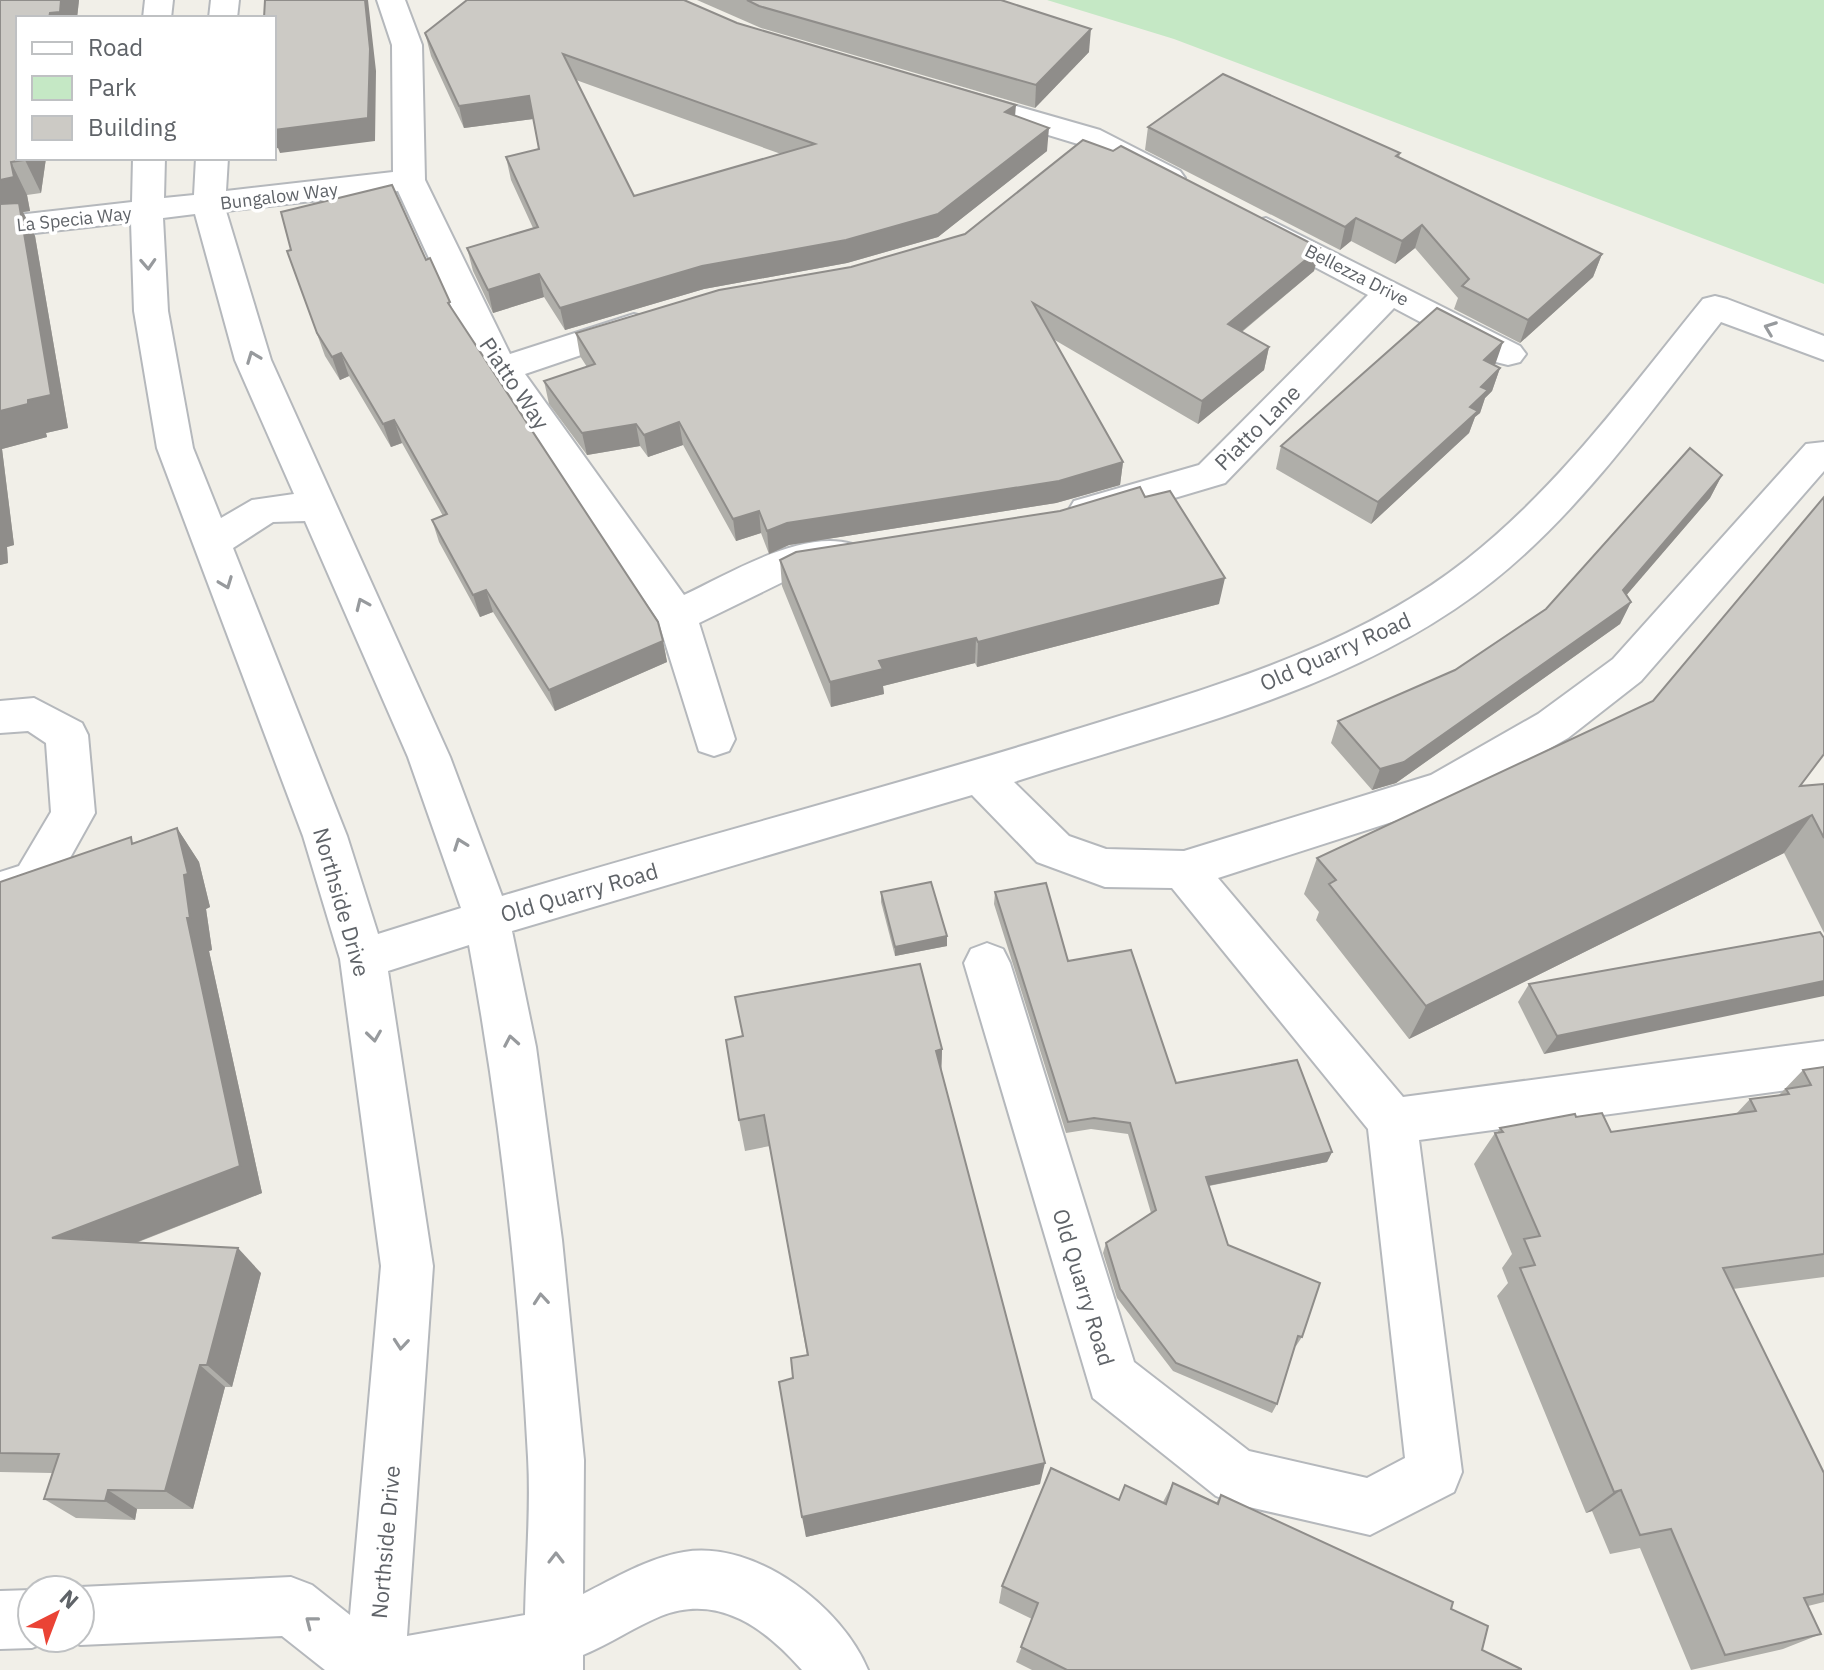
<svg xmlns="http://www.w3.org/2000/svg" width="1824" height="1670" font-family="'IBM Plex Sans',sans-serif">
  <rect width="100%" height="100%" fill="#f1efe8"/>
  <polygon fill="#c5e8c5" points="1047,0 1824,0 1824,284 1174,39"/>
  <g fill="none" stroke-linecap="round" stroke-linejoin="round">
    <g stroke="#b5b8bc" stroke-width="4">
      <g id="minor">
        <polygon points="145,0 173,0 171,18 143,18"/>
        <polygon points="211,0 239,0 237,18 209,18"/>
        <path d="M377,0H405L422,45L425,180L510,354L634,314L646,317L651,325L646,333L525,374L684,595C729,574 801,529 852,544L857,554L852,564L797,575L699,623L735,739L729,751L714,756L699,751L658,620L470,347L398,191L226,211L271,360L450,757L502,896C692,839 884,789 1074,730C1208,688 1353,649 1466,560C1559,487 1629,390 1703,299L1715,296L1727,299L1824,336V360L1721,322C1650,412 1583,509 1493,581C1358,689 1175,730 1014,782L1069,836L1106,849L1184,851L1431,775L1538,714L1613,659L1806,444L1824,442V471L1641,681L1568,738L1460,800L1218,878L1403,1097L1824,1041V1085L1419,1140L1462,1472L1454,1492L1370,1535L1236,1504L1216,1496L1093,1398L964,963L971,949L987,943L1003,949L1010,963L1134,1362L1249,1451L1367,1478L1405,1458L1368,1129L1172,888L1105,887L1037,862L972,795L512,931L536,1047L562,1240L584,1460L583,1594C615,1578 648,1558 684,1552C756,1540 842,1607 868,1670H802C766,1629 719,1593 661,1616C634,1627 610,1644 583,1655V1670H325L282,1636L80,1645L63,1638H80V1590H72L80,1587L291,1577L312,1585L350,1615L381,1266L340,959L303,836L157,448L134,311L131,222L0,237V217L132,202L133,158H165L164,198L194,195L196,158H228L226,191L393,172L392,45ZM195,214L235,360L294,494L252,500L221,518L193,448L168,311L163,218ZM305,521L408,757L461,908L378,934L347,836L233,548L273,522ZM469,945C500,1113 519,1286 528,1457C531,1509 526,1563 525,1615L407,1636L433,1266L388,971Z"/>
        <polygon points="957,89 1100,130 1180,171 1185,178 1180,185 1158,185 1078,144 946,104 942,98 946,92"/>
        <polygon points="1266,218 1520,346 1526,354 1520,362 1508,365 1496,362 1394,308 1225,483 1087,524 1074,521 1068,511 1074,501 1199,465 1368,295 1254,235 1250,228 1254,221"/>
        <polygon points="34,698 82,723 88,735 95,813 51,892 0,910 0,872 19,866 51,812 46,743 28,731 0,733 0,701"/>
        <polygon points="32,1590 32,1638 53,1640 32,1648 0,1649 0,1591"/>
      </g>
    </g>
    <use href="#minor" fill="#fff" fill-rule="evenodd"/>
  </g>
  <g fill="#afaea9" fill-rule="evenodd">
    <polygon points="0,0 79,0 77,18 18,18 46,158 41,193 27,195 30,211 23,212 35,236 68,428 46,433 47,437 2,449 14,545 7,547 8,563 0,565"/>
    <polygon points="697,0 1001,0 1089,52 1035,108 761,28"/>
    <path d="M737,23L1015,116L1047,151L938,237L847,263L704,289L565,330L544,297L493,313L473,271L467,248L533,228L511,180L506,157L539,149L533,119L464,128L431,56L425,33ZM576,80L781,154L634,196Z"/>
    <polygon points="1148,127 1400,153 1399,158 1602,254 1593,277 1520,343 1454,309 1458,298 1415,248 1395,264 1351,241 1340,250 1145,150"/>
    <polygon points="1320,248 1314,271 1242,332 1269,347 1264,370 1198,424 1053,339 1123,462 1120,485 1056,503 789,545 769,554 761,533 736,541 683,445 648,457 640,446 587,455 549,404 544,381 587,367 580,356 576,333"/>
    <polygon points="287,251 426,260 453,311 663,641 667,662 555,711 493,612 480,617 439,542 432,520 443,516 402,443 391,447 349,376 340,380 325,356"/>
    <polygon points="1495,365 1500,368 1492,391 1485,398 1480,413 1475,417 1469,433 1371,524 1276,469 1281,446"/>
    <polygon points="1722,475 1710,498 1626,595 1631,602 1620,624 1396,783 1372,790 1331,743 1338,721 1455,670 1546,609"/>
    <polygon points="1145,497 1219,604 977,667 975,663 883,686 884,694 831,707 782,586 780,560"/>
    <polygon points="1824,784 1824,933 1784,853 1409,1039 1316,920 1319,912 1304,894 1317,858 1801,786"/>
    <polygon points="177,828 199,862 210,907 206,909 212,950 209,951 262,1193 136,1243 261,1273 232,1387 225,1387 193,1509 137,1509 135,1520 76,1518 44,1499 52,1473 0,1472 0,882 135,842"/>
    <polygon points="881,892 947,946 895,956 881,902"/>
    <polygon points="995,892 1068,961 1176,1083 1332,1152 1327,1162 1209,1186 1228,1245 1302,1337 1296,1346 1295,1346 1277,1404 1272,1413 1173,1371 1117,1298 1103,1253 1106,1243 1151,1213 1128,1134 1091,1129 1066,1133 994,904"/>
    <polygon points="1820,932 1544,1054 1518,1002 1529,984"/>
    <polygon points="942,1049 941,1069 1040,1484 806,1537 793,1378 807,1355 770,1146 745,1151 739,1120"/>
    <polygon points="1824,1067 1824,1277 1733,1289 1824,1473 1824,1602 1808,1606 1821,1634 1783,1649 1691,1670 1640,1548 1610,1554 1592,1511 1586,1513 1497,1296 1508,1283 1502,1268 1512,1254 1474,1164 1495,1133 1497,1133 1500,1128 1576,1117 1611,1132 1736,1114 1750,1099 1779,1095 1803,1070"/>
    <polygon points="1173,1483 1216,1503 1221,1495 1451,1609 1482,1650 1521,1670 1032,1670 1016,1662 1032,1619 999,1603 1002,1586 1119,1500 1163,1502"/>
  </g>
  <g fill="#8f8d8a">
    <polygon points="61,0 79,0 77,18 49,18 50,13"/>
    <polygon points="365,0 368,0 376,71 375,141 280,153 278,148 274,149 274,130"/>
    <polygon points="1091,29 1089,52 1035,108 1036,85"/>
    <polygon points="529,96 533,119 464,128 459,106"/>
    <polygon points="1016,105 1014,128 1005,112"/>
    <polygon points="1049,128 1047,151 938,237 847,263 704,289 565,330 560,308"/>
    <polygon points="25,158 46,158 41,193 25,160"/>
    <polygon points="11,162 27,195 30,211 23,212 35,236 68,428 46,433 47,437 2,449 14,545 7,547 8,563 0,565 0,180"/>
    <polygon points="1356,218 1351,241 1340,250 1345,227"/>
    <polygon points="1422,225 1415,248 1395,264 1402,241"/>
    <polygon points="1320,248 1314,271 1223,347 1228,324"/>
    <polygon points="1602,254 1593,277 1520,343 1528,320"/>
    <polygon points="539,274 544,297 493,313 488,290"/>
    <polygon points="1503,342 1495,365 1484,360"/>
    <polygon points="1269,347 1264,370 1198,424 1202,401"/>
    <polygon points="341,353 349,376 340,380 332,357"/>
    <polygon points="1500,368 1492,391 1485,398 1480,413 1475,417 1469,433 1371,524 1378,502 1481,387"/>
    <polygon points="394,420 402,443 391,447 383,424"/>
    <polygon points="679,422 683,445 648,457 644,435"/>
    <polygon points="636,424 640,446 587,455 582,433"/>
    <polygon points="1123,462 1120,485 1056,503 789,545 769,554 767,531 787,523"/>
    <polygon points="1722,475 1710,498 1612,612 1623,590"/>
    <polygon points="759,511 761,533 736,541 733,519"/>
    <polygon points="1225,578 1219,604 977,667 978,642"/>
    <polygon points="486,590 493,612 480,617 473,595"/>
    <polygon points="1631,602 1620,624 1396,783 1372,790 1380,769"/>
    <polygon points="976,638 975,663 883,686 884,694 831,707 830,682 879,661"/>
    <polygon points="663,641 667,662 555,711 549,690"/>
    <polygon points="1812,815 1784,853 1409,1039 1426,1006"/>
    <polygon points="177,828 199,862 210,907 206,909 212,950 209,951 262,1193 81,1264 52,1238 187,918"/>
    <polygon points="947,936 947,946 895,956 895,947"/>
    <polygon points="1824,981 1824,996 1544,1054 1557,1036"/>
    <polygon points="942,1049 941,1082 936,1051"/>
    <polygon points="1332,1152 1327,1162 1202,1187 1206,1177"/>
    <polygon points="238,1248 261,1273 232,1387 207,1365"/>
    <polygon points="200,1365 225,1387 193,1509 165,1491"/>
    <polygon points="1045,1463 1040,1484 806,1537 802,1517"/>
    <polygon points="108,1490 137,1509 135,1520 105,1501"/>
    <polygon points="1621,1490 1592,1511 1586,1513 1614,1492"/>
  </g>
  <g fill="#cccac5" stroke="#8f8d8a" stroke-width="2" fill-rule="evenodd">
    <polygon points="0,0 61,0 60,12 50,13 49,18 18,18 18,158 25,158 25,160 11,162 14,177 0,180"/>
    <polygon points="265,0 365,0 370,49 368,118 274,130 274,18 264,18"/>
    <path d="M467,0H684L737,23L1016,105L1005,112L1049,128L938,214L846,240L702,266L560,308L539,274L488,290L467,248L538,227L506,157L539,149L529,96L459,106L425,33ZM563,54L815,144L634,196Z"/>
    <polygon points="747,0 1001,0 1091,29 1036,85 759,6"/>
    <polygon points="1223,74 1400,153 1396,156 1602,254 1528,320 1462,286 1469,279 1422,225 1402,241 1356,218 1345,227 1148,127"/>
    <polygon points="1083,140 1113,151 1121,146 1320,248 1228,324 1269,347 1202,401 1033,303 1123,462 1059,481 787,523 767,531 759,511 733,519 679,422 644,435 636,424 582,433 544,381 595,364 576,333 719,290 851,267 965,234"/>
    <polygon points="392,185 426,260 430,258 450,302 448,303 658,622 663,641 549,690 486,590 473,595 432,520 447,514 394,420 383,424 341,353 332,357 317,333 287,251 291,250 281,212"/>
    <polygon points="19,203 51,395 28,400 28,404 0,411 0,204"/>
    <polygon points="1437,308 1503,342 1484,360 1500,368 1481,387 1488,390 1470,407 1478,411 1378,502 1281,446"/>
    <polygon points="1690,448 1722,475 1623,590 1631,602 1404,762 1380,769 1338,721 1455,670 1546,609"/>
    <polygon points="1140,487 1145,497 1170,491 1225,578 978,642 976,638 879,661 883,669 830,682 780,560 796,552 1060,511"/>
    <polygon points="1824,497 1824,754 1800,786 1824,784 1824,838 1812,815 1426,1006 1329,884 1336,880 1317,858 1653,701"/>
    <polygon points="177,828 188,874 184,875 190,918 187,918 240,1166 52,1238 238,1248 207,1365 200,1365 165,1491 108,1490 105,1501 44,1499 59,1454 0,1453 0,882 131,837 132,844"/>
    <polygon points="931,882 947,936 895,947 881,892"/>
    <polygon points="1046,883 1068,961 1131,950 1176,1083 1297,1060 1332,1152 1206,1177 1228,1245 1320,1283 1302,1337 1298,1336 1277,1404 1176,1363 1120,1289 1106,1243 1156,1210 1130,1123 1094,1118 1068,1122 995,892"/>
    <polygon points="1820,932 1824,938 1824,981 1557,1036 1529,984"/>
    <polygon points="920,964 942,1049 936,1051 1045,1463 802,1517 779,1382 793,1378 791,1358 808,1355 764,1115 739,1120 726,1040 743,1036 735,997"/>
    <polygon points="1824,1067 1824,1254 1723,1268 1824,1473 1824,1594 1804,1598 1821,1634 1725,1655 1671,1529 1640,1535 1621,1490 1614,1492 1520,1268 1535,1265 1524,1239 1540,1236 1495,1133 1503,1132 1500,1128 1575,1114 1576,1117 1602,1113 1611,1132 1756,1111 1750,1099 1789,1094 1786,1089 1811,1085 1803,1070"/>
    <polygon points="1051,1468 1119,1500 1125,1485 1166,1504 1173,1483 1218,1504 1221,1495 1453,1602 1451,1609 1488,1626 1482,1650 1521,1669 1521,1670 1067,1670 1021,1647 1038,1603 1002,1586"/>
  </g>
  <defs><path id="oneway-chevron" d="M-2-3.5L2.5 0L-2 3.5" fill="none" stroke-width="1.6" stroke-linecap="round" stroke-linejoin="round" transform="scale(2)"/></defs>
  <g stroke="#979a9d">
    <use href="#oneway-chevron" transform="translate(148 264) rotate(87)"/>
    <use href="#oneway-chevron" transform="translate(1770 328) rotate(-159)"/>
    <use href="#oneway-chevron" transform="translate(253 357) rotate(-111)"/>
    <use href="#oneway-chevron" transform="translate(226 583) rotate(69)"/>
    <use href="#oneway-chevron" transform="translate(362 604) rotate(-114)"/>
    <use href="#oneway-chevron" transform="translate(460 844) rotate(-110)"/>
    <use href="#oneway-chevron" transform="translate(374 1036) rotate(82)"/>
    <use href="#oneway-chevron" transform="translate(511 1041) rotate(-100)"/>
    <use href="#oneway-chevron" transform="translate(541 1299) rotate(-95)"/>
    <use href="#oneway-chevron" transform="translate(401 1344) rotate(95)"/>
    <use href="#oneway-chevron" transform="translate(556 1558) rotate(-90)"/>
    <use href="#oneway-chevron" transform="translate(311 1622) rotate(-142)"/>
  </g>
  <g text-anchor="middle" dominant-baseline="central" stroke-width="7" stroke-linejoin="round" paint-order="stroke">
    <g font-size="18" fill="#5f6368" stroke="#fff">
      <text transform="translate(279 196) rotate(-7)">Bungalow Way</text>
      <text transform="translate(74 219) rotate(-6)">La Specia Way</text>
      <text transform="translate(1357 275) rotate(27)">Bellezza Drive</text>
    </g>
    <g font-size="22" fill="#5f6368" stroke="#fff">
      <text transform="translate(515 383) rotate(56)">Piatto Way</text>
      <text transform="translate(1257 427) rotate(-45)">Piatto Lane</text>
      <text transform="translate(1335 651) rotate(-24)">Old Quarry Road</text>
      <text transform="translate(579 892) rotate(-16)">Old Quarry Road</text>
      <text transform="translate(342 902) rotate(74)">Northside Drive</text>
      <text transform="translate(1084 1287) rotate(73)">Old Quarry Road</text>
      <text transform="translate(385 1542) rotate(-85)">Northside Drive</text>
    </g>
  </g>
  <rect x="16" y="16" width="260" height="144" fill="#ffffff" stroke="#bfc1c3" stroke-width="2"/>
  <rect x="32" y="42" width="40" height="12" fill="#ffffff" stroke="#bfc1c3" stroke-width="2"/>
  <text x="88" y="56" font-size="24" fill="#5f6368">Road</text>
  <rect x="32" y="76" width="40" height="24" fill="#c5e8c5" stroke="#bfc1c3" stroke-width="2"/>
  <text x="88" y="96" font-size="24" fill="#5f6368">Park</text>
  <rect x="32" y="116" width="40" height="24" fill="#cccac5" stroke="#bfc1c3" stroke-width="2"/>
  <text x="88" y="136" font-size="24" fill="#5f6368">Building</text>
  <g transform="translate(56 1614) rotate(42)"><circle r="38" fill="#ffffff" stroke="#bfc1c3" stroke-width="2"/>
  <path d="M0-6L14 30L0 20L-14 30Z" fill="#ea4335"/>
  <text y="-12" font-size="22" font-weight="bold" text-anchor="middle" fill="#5f6368">N</text>
  </g>
</svg>
